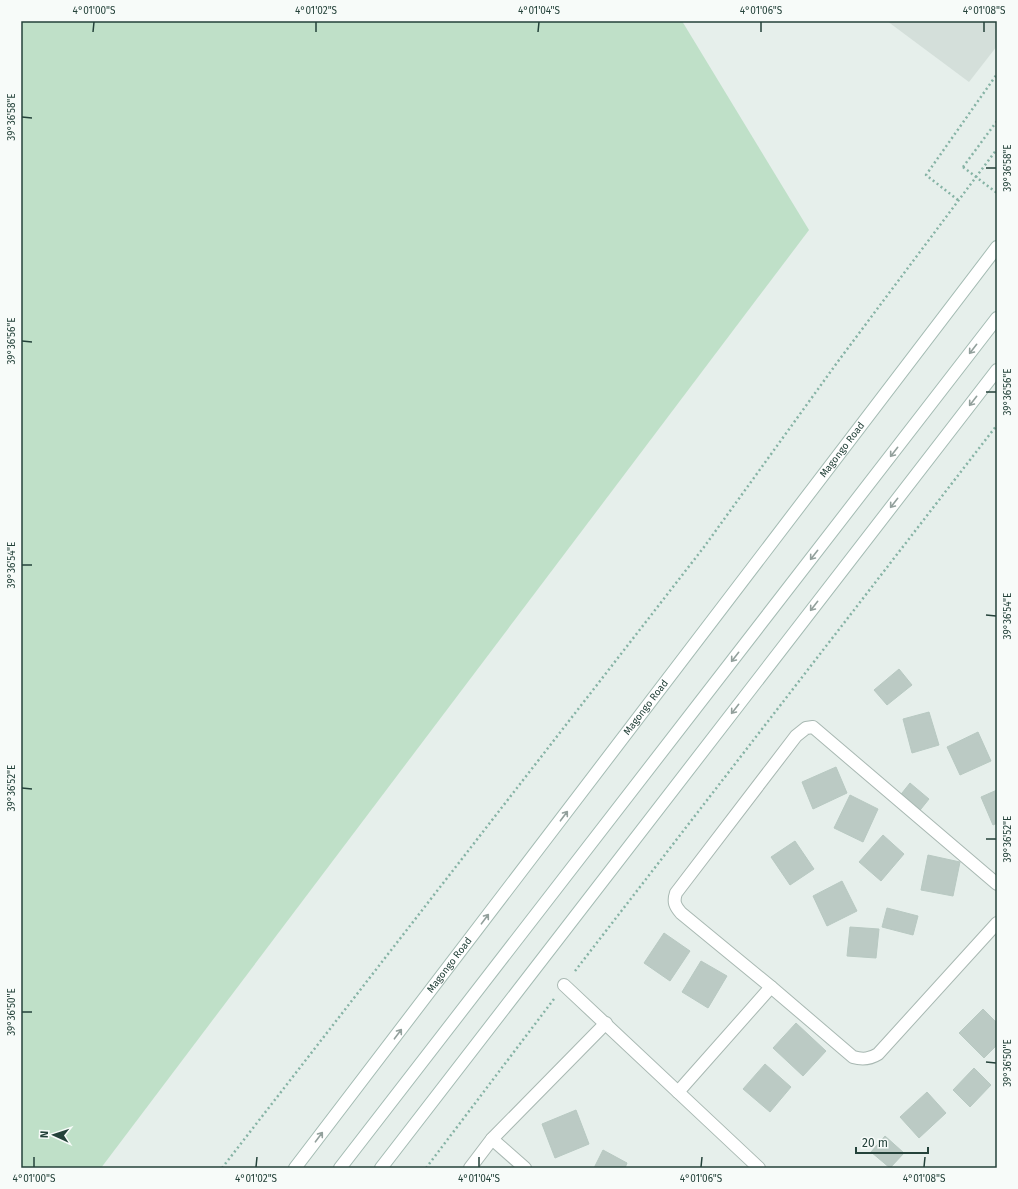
<svg xmlns="http://www.w3.org/2000/svg" width="1018" height="1189" font-family="'Fira Sans',sans-serif">
  <rect width="100%" height="100%" fill="#e6efeb"/>
  <polygon fill="#d4dfda" points="887,21 997,21 997,46 969,82"/>
  <polygon fill="#bfe0c8" points="21,21 682,21 809,230 101,1168 21,1168"/>
  <g fill="#bbcac4" stroke="#b8c9c2">
    <polygon points="899,669 912,685 887,705 874,690"/>
    <polygon points="929,712 939,745 912,753 903,719"/>
    <polygon points="978,732 991,761 960,775 947,747"/>
    <polygon points="836,767 847,793 813,809 802,782"/>
    <polygon points="910,783 929,799 917,814 898,798"/>
    <polygon points="997,790 997,823 993,825 981,797"/>
    <polygon points="850,795 878,809 863,842 834,828"/>
    <polygon points="883,835 904,854 881,881 859,862"/>
    <polygon points="795,841 814,869 790,885 771,857"/>
    <polygon points="928,855 960,862 953,896 921,890"/>
    <polygon points="842,881 857,911 827,926 813,896"/>
    <polygon points="887,908 918,916 913,935 882,927"/>
    <polygon points="850,927 879,929 876,958 847,956"/>
    <polygon points="664,933 690,951 670,981 644,963"/>
    <polygon points="701,961 727,976 708,1008 682,992"/>
    <polygon points="983,1009 997,1023 997,1045 984,1058 959,1033"/>
    <polygon points="796,1023 826,1051 803,1076 773,1048"/>
    <polygon points="765,1064 791,1087 770,1112 743,1089"/>
    <polygon points="974,1068 991,1085 970,1107 953,1090"/>
    <polygon points="927,1092 946,1113 919,1138 900,1117"/>
    <polygon points="576,1110 589,1144 555,1158 542,1124"/>
    <polygon points="885,1136 904,1153 890,1168 871,1152"/>
    <polygon points="603,1150 627,1163 625,1168 594,1168"/>
  </g>
  <g fill="none" stroke-linecap="round" stroke-linejoin="round">
    <g stroke="#a8b8b2" stroke-width="14">
      <g id="street">
        <path d="M997,884L813,727L806,728L796,736L676,893C673,902 675,906 681,913L771,987L853,1057C863,1060 870,1059 878,1054L997,923"/>
        <polyline points="564,985 759,1168"/>
        <polyline points="678,1092 771,987"/>
        <polyline points="492,1139 525,1168"/>
        <polyline points="470,1168 492,1139 606,1023"/>
      </g>
    </g>
    <g stroke="#a4bbb3" stroke-width="14">
      <g id="secondary">
        <path id="s1" d="M295,1168L997,247"/>
        <polyline points="340,1168 997,318"/>
        <polyline points="381,1168 997,370"/>
      </g>
    </g>
    <g stroke="#86b3a5" stroke-width="2.5" stroke-dasharray="2 3" stroke-linecap="butt">
      <polyline points="963,167 997,121"/>
      <polyline points="958,200 926,175 997,74"/>
      <polyline points="575,971 997,425"/>
      <polyline points="222,1168 704,547 839,360 997,149"/>
      <polyline points="426,1168 554,999"/>
    </g>
    <use href="#street" stroke="#fff" stroke-width="12"/>
    <use href="#secondary" stroke="#fff" stroke-width="12"/>
    <polyline stroke="#86b3a5" stroke-width="2.5" stroke-dasharray="2 3" stroke-linecap="butt" points="963,167 997,193"/>
  </g>
  <defs><path id="oneway-shaft" d="M-6 0H5M1.5-3L5.5 0L1.5 3" fill="none" stroke-width="1.6" stroke-linecap="round" stroke-linejoin="round"/></defs>
  <g stroke="#92a09c">
    <use href="#oneway-shaft" transform="translate(973 349) rotate(128)"/>
    <use href="#oneway-shaft" transform="translate(973 401) rotate(128)"/>
    <use href="#oneway-shaft" transform="translate(894 452) rotate(128)"/>
    <use href="#oneway-shaft" transform="translate(894 503) rotate(128)"/>
    <use href="#oneway-shaft" transform="translate(814 555) rotate(128)"/>
    <use href="#oneway-shaft" transform="translate(814 606) rotate(128)"/>
    <use href="#oneway-shaft" transform="translate(735 657) rotate(128)"/>
    <use href="#oneway-shaft" transform="translate(735 709) rotate(128)"/>
    <use href="#oneway-shaft" transform="translate(564 816) rotate(-53)"/>
    <use href="#oneway-shaft" transform="translate(485 919) rotate(-53)"/>
    <use href="#oneway-shaft" transform="translate(398 1034) rotate(-53)"/>
    <use href="#oneway-shaft" transform="translate(319 1137) rotate(-53)"/>
  </g>
  <path fill="none" stroke="#24423a" stroke-width="1.5" d="M93,32L94,22M316,32V22M538,32L539,22M761,32V22M984,32V22M22,117L32,118M986,168H996M22,341L32,342M986,392H996M22,565H32M986,615L996,616M22,788L32,789M986,839H996M22,1012H32M986,1062L996,1063M34,1167V1157M256,1167L257,1157M479,1167V1157M701,1167L702,1157M924,1167L925,1157"/>
  <g text-anchor="middle" dominant-baseline="central" stroke-width="3" stroke-linejoin="round" paint-order="stroke">
    <g font-size="10" fill="#24423a" stroke="#f7fbf9">
      <text stroke="none"><textPath href="#s1" startOffset="903">Magongo Road</textPath></text>
      <text stroke="none"><textPath href="#s1" startOffset="579">Magongo Road</textPath></text>
      <text stroke="none"><textPath href="#s1" startOffset="255">Magongo Road</textPath></text>
    </g>
  </g>
  <rect width="1018" height="1189" fill="none" stroke="#f7fbf9" stroke-width="44"/>
  <g transform="translate(54 1135) rotate(273)" stroke="#f7fbf9" stroke-width="3" paint-order="stroke">
  <path d="M0-3L7 15L0 10L-7 15Z" fill="#24423a"/>
  <text y="-6" font-size="11" font-weight="bold" text-anchor="middle" fill="#24423a">N</text>
  </g>
  <path d="M856 1147v6h72v-6" fill="none" stroke="#24423a" stroke-width="2"/>
  <text x="862" y="1147" font-size="12" fill="#24423a" stroke="#f7fbf9" stroke-width="3" paint-order="stroke">20 m</text>
  <rect x="22" y="22" width="974" height="1145" fill="none" stroke="#24423a" stroke-width="1.5"/>
  <g font-size="10" text-anchor="middle" fill="#24423a">
    <text x="94" y="14">4°01'00"S</text>
    <text x="316" y="14">4°01'02"S</text>
    <text x="539" y="14">4°01'04"S</text>
    <text x="761" y="14">4°01'06"S</text>
    <text x="984" y="14">4°01'08"S</text>
    <text transform="translate(11 117) rotate(-90)" y="4">39°36'58"E</text>
    <text transform="translate(1007 168) rotate(-90)" y="4">39°36'58"E</text>
    <text transform="translate(11 341) rotate(-90)" y="4">39°36'56"E</text>
    <text transform="translate(1007 392) rotate(-90)" y="4">39°36'56"E</text>
    <text transform="translate(11 565) rotate(-90)" y="4">39°36'54"E</text>
    <text transform="translate(1007 616) rotate(-90)" y="4">39°36'54"E</text>
    <text transform="translate(11 788) rotate(-90)" y="4">39°36'52"E</text>
    <text transform="translate(1007 839) rotate(-90)" y="4">39°36'52"E</text>
    <text transform="translate(11 1012) rotate(-90)" y="4">39°36'50"E</text>
    <text transform="translate(1007 1063) rotate(-90)" y="4">39°36'50"E</text>
    <text x="34" y="1182">4°01'00"S</text>
    <text x="256" y="1182">4°01'02"S</text>
    <text x="479" y="1182">4°01'04"S</text>
    <text x="701" y="1182">4°01'06"S</text>
    <text x="924" y="1182">4°01'08"S</text>
  </g>
</svg>
